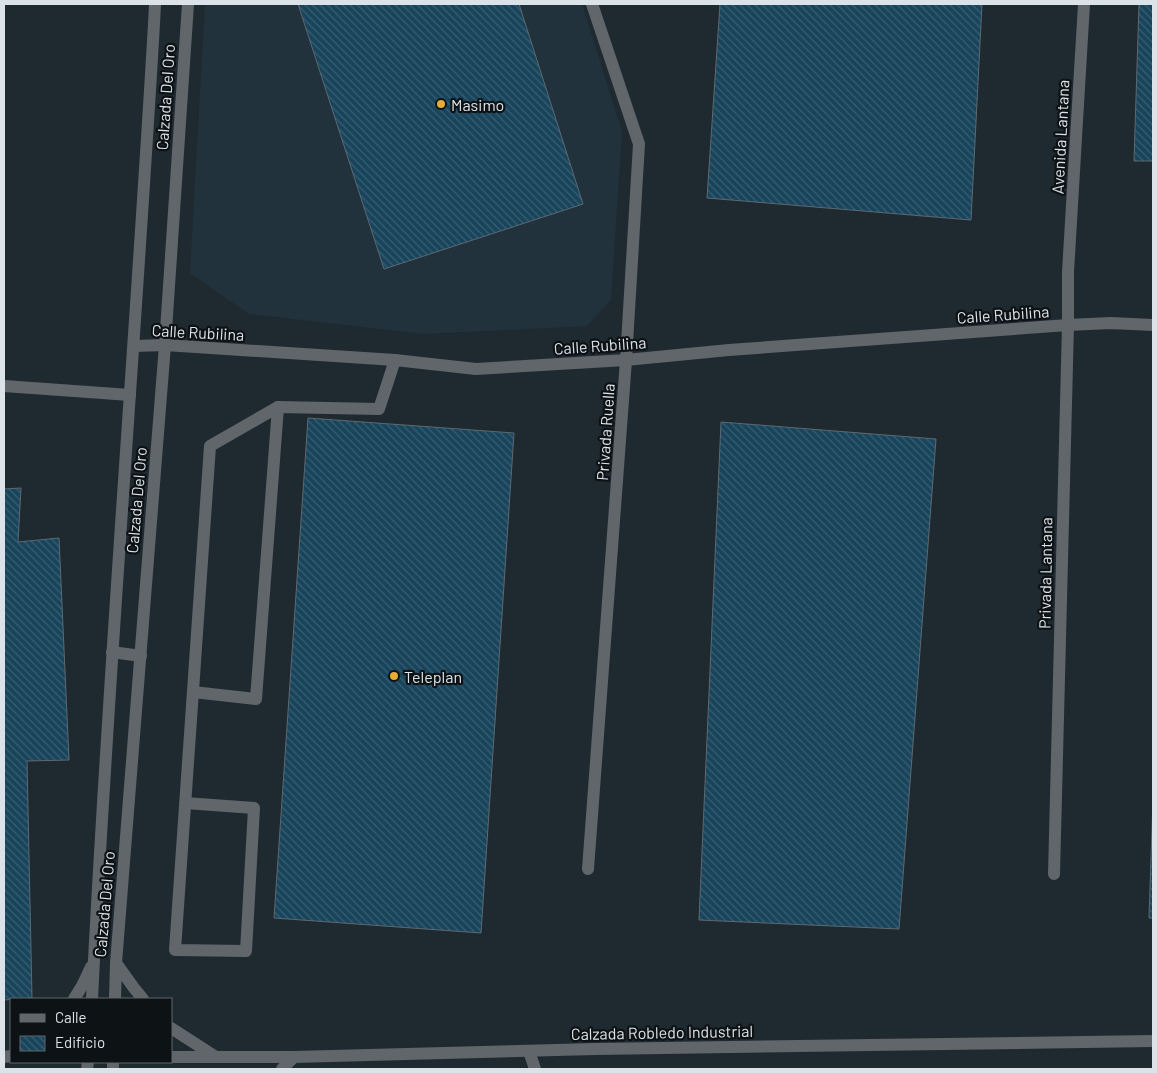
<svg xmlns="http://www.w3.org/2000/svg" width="1157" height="1073" font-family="Barlow,sans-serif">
  <defs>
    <pattern id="building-back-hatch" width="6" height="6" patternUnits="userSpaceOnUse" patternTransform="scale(1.25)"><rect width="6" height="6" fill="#18445c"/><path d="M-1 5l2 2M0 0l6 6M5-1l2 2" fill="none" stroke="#395f73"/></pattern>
  </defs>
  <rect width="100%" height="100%" fill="#1f2a30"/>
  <polygon fill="#21323d" points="205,4 582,4 622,132 611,300 587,326 424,334 249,314 190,273"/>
  <g fill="url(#building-back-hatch)" stroke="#5d6971">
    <polygon points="298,4 519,4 583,204 384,269"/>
    <polygon points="720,4 982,4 971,220 707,198"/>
    <polygon points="1139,4 1153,4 1153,161 1134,161"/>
    <polygon points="308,418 514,433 481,933 274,918"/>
    <polygon points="721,422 936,439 899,929 699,920"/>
    <polygon points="21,488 18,542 59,538 69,760 27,761 32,998 4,1000 4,489"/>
    <polygon points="1153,799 1153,918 1149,918"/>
  </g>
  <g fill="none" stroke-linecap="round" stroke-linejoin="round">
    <g stroke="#61666a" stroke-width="12">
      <polyline points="4,386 130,395"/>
      <polyline points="193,692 256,699 278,407"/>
      <polyline points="185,803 254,808 246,951 175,950 210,446 278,407 379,409 395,360"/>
    </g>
    <g stroke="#61666a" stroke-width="12">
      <polyline points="134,346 165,345 395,360 476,369 626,360 729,350 1068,325 1111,323 1153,325"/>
      <polyline points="588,869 626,360 639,144 592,4"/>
      <polyline points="1054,874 1068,325 1068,272 1084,4"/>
    </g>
    <g stroke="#61666a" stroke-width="12">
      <polyline points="112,652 141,656"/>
      <polyline points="116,963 134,988 143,999"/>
      <polyline points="74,999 82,986 91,967"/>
      <path d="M92,999C108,674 135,349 154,24L155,4"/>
      <polyline points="115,999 116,963 165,345 188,4"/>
      <polyline points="171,1028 216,1057"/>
      <polyline points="529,1051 535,1069"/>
      <polyline points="4,1057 11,1056"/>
      <polyline points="171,1057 294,1057 595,1049 1153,1041"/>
      <polyline points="113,1062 113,1069"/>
      <polyline points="87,1069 88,1062"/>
      <polyline points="282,1069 294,1057"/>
    </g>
  </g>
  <g fill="#e7ac36" stroke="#0d1215" stroke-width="2">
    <circle cx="441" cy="104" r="5"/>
    <circle cx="394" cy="676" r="5"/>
  </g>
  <g text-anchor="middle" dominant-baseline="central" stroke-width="4.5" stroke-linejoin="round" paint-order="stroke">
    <g font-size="16" fill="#dce3e8" stroke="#0d1215">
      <text transform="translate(165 97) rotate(-86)">Calzada Del Oro</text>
      <text transform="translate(1060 137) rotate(-87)">Avenida Lantana</text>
      <text transform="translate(1003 314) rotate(-4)">Calle Rubilina</text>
      <text transform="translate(198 332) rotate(3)">Calle Rubilina</text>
      <text transform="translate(600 345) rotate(-4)">Calle Rubilina</text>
      <text transform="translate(605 432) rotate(-86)">Privada Ruella</text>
      <text transform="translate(136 500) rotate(-85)">Calzada Del Oro</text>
      <text transform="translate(1045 573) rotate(-89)">Privada Lantana</text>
      <text transform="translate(104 904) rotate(-85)">Calzada Del Oro</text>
      <text transform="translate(662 1032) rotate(-1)">Calzada Robledo Industrial</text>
    </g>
    <g font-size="16" fill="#dce3e8" stroke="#0d1215" text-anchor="start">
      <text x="451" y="104">Masimo</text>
      <text x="404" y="676">Teleplan</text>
    </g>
  </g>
  <rect width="1157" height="1073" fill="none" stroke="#dce3e8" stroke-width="10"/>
  <rect x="10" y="998" width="162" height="65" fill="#0d1215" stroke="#606669"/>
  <rect x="20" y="1014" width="25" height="8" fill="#61666a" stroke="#606669"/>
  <text x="55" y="1023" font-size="15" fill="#dce3e8">Calle</text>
  <rect x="20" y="1036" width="25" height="15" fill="url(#building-back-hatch)" stroke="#606669"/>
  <text x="55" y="1048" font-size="15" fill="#dce3e8">Edificio</text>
</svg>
